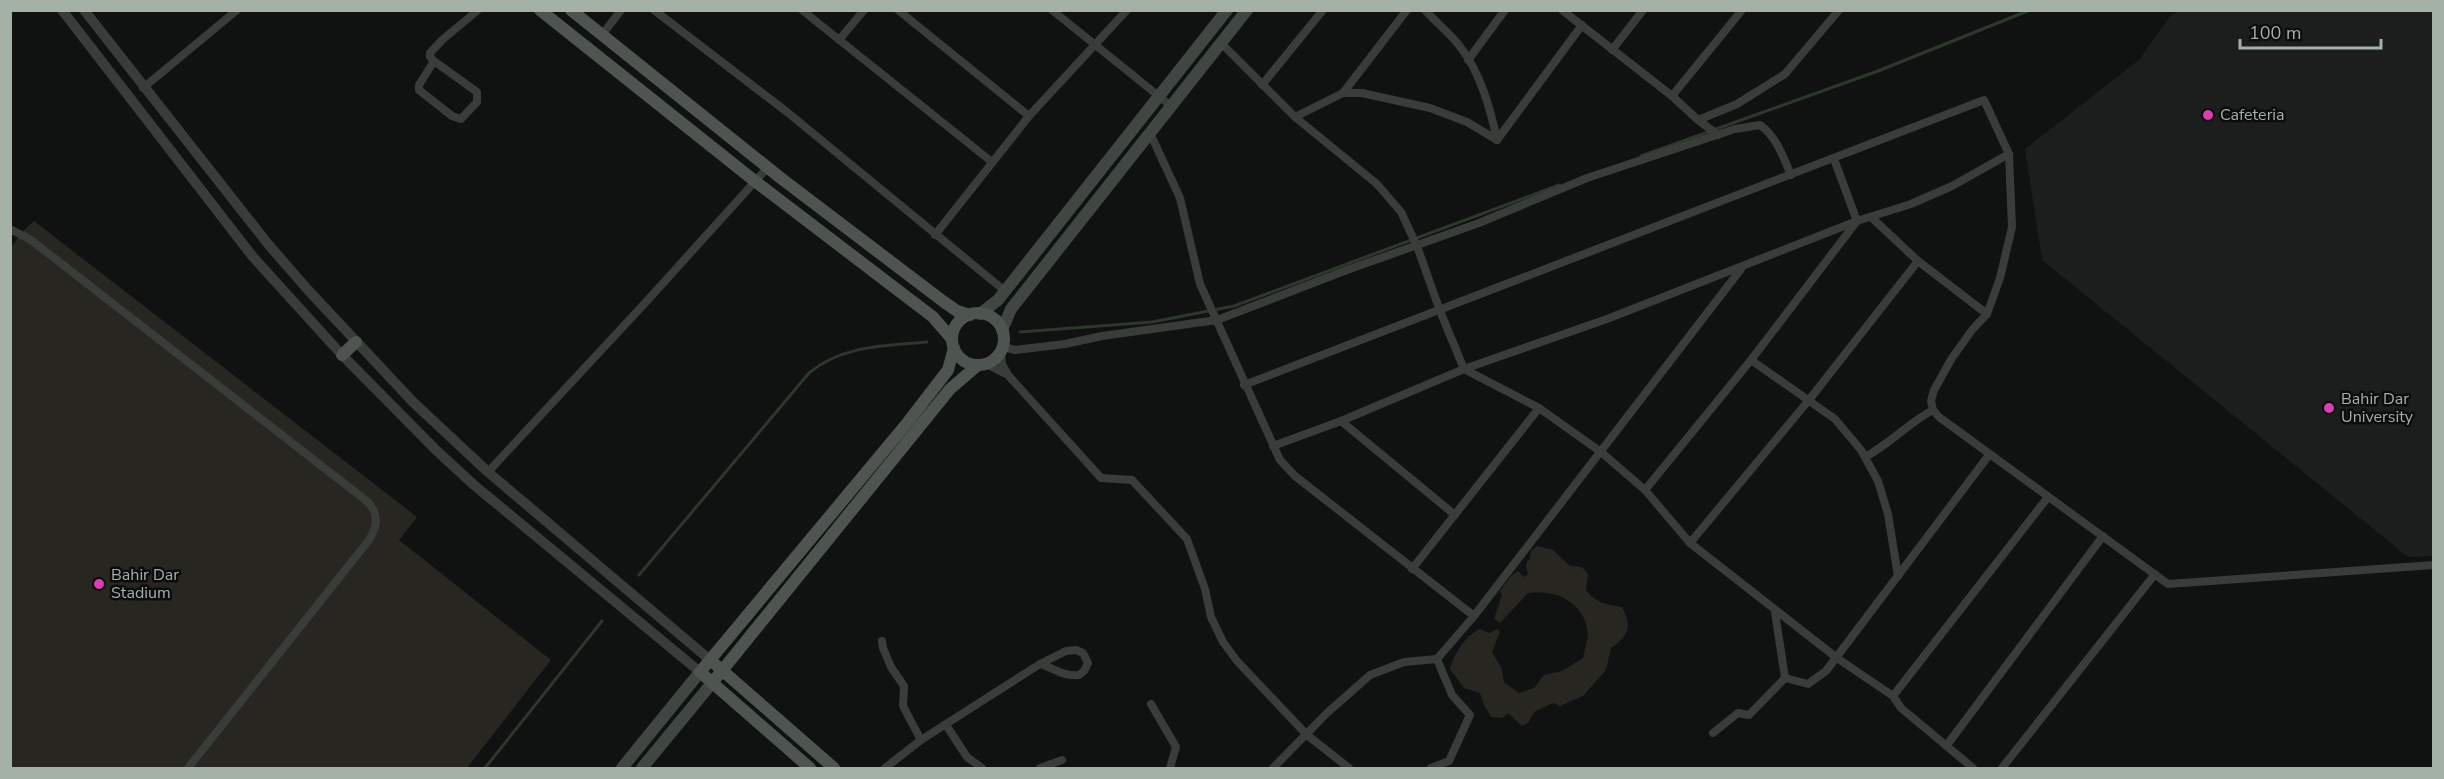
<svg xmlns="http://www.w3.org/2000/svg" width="2444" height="779" font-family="'Nunito Sans',sans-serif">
  <rect width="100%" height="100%" fill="#101111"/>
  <polygon fill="#1c1e1d" points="2180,11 2433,11 2433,556 2408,557 2042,260 2025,149 2140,59 2170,16"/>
  <g fill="#282621">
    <polygon points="34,221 417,517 399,540 551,660 467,768 11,768 10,249 21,233"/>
    <path d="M1537,546L1553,550L1570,566C1579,567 1582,565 1588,574L1586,590C1597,604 1606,604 1622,607C1633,627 1628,636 1611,648L1606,670L1583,696L1560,706L1553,703L1534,712L1528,723L1522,726L1508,713L1502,718L1491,717L1484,705L1480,693L1464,688L1450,669C1453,655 1466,635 1480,629L1489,633L1497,629L1500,632L1492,652L1501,667L1504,682L1519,693L1534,688L1544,675L1562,671L1583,658C1584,651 1588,641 1588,634C1585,602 1556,589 1528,593L1500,623L1494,619L1502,595L1500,591L1511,576L1518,571L1524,577L1528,574L1526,567L1527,561L1530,559L1531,551Z"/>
  </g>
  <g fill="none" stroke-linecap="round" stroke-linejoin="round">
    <g stroke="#2b382b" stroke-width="3">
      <polyline points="1641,156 1878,71 2030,10"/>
      <polyline points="1020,332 1152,322 1234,306 1559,185"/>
      <path d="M639,575L809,373C842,345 885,346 927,342"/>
      <polyline points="485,768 602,621"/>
    </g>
    <g stroke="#383d3a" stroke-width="8">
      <polyline points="654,10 787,112 1005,291"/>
      <polyline points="802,10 992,162"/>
      <polyline points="898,10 1029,116"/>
      <polyline points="1052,10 1171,106"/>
      <path d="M1425,10C1436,22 1448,32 1458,44C1480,71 1490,107 1497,140"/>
      <polyline points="1562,10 1672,96 1698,120 1737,104 1785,74 1839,10"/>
      <polyline points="602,35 621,10"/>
      <polyline points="839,40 864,10"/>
      <polyline points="1221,43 1295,117 1377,184 1401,212 1417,246 1440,311 1464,369 1539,408 1601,452 1645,490 1690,543 1837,658 1893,696 1901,708 1973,768"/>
      <polyline points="1612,50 1643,10"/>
      <polyline points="1468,60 1505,10"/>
      <polyline points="434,61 419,85 419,90 452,116 461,119 477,102 477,92 434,61 430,57 430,53 442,40 478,10"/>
      <polyline points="1262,85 1323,10"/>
      <polyline points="143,88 237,10"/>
      <polyline points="1343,93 1407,10"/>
      <polyline points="1672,96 1742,10"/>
      <polyline points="1295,117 1343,93 1362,93 1430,108 1467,122 1497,140 1582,25"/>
      <polyline points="1698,120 1718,135"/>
      <polyline points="1150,133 1180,198 1200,284 1280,460 1295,476 1474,616"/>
      <polyline points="1871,217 1918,261 1987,314"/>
      <path d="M10,229L31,240L368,502C379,515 378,525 369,540L188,768"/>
      <polyline points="935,235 1029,116 1127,10"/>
      <path d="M1003,347L1015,350L1065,344L1102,336L1217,320L1347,270L1479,223L1587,178L1735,129L1760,125C1777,137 1783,157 1791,175"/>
      <polyline points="1751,360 1835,419 1861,450 1878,481 1888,514 1898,576"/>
      <polyline points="986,364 1008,375 1002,364 1001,351"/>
      <polyline points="1008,375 1101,478 1132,480 1187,539 1205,589 1211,617 1223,642 1237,661 1307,735 1349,768"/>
      <polyline points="1244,385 1984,100 2009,154 2012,227 2000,278 1987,314 1972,330 1952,358 1934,390 1931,401 1933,410 1939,417 2168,584 2434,565"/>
      <polyline points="1341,421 1455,515"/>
      <polyline points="1273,446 1341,421 1464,369 1607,319 1857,221 1911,204 1952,186 2009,154"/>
      <path d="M1865,457C1890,444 1908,423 1933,410"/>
      <polyline points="488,472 646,302 768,167"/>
      <polyline points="1645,490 1751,360 1857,221 1834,159"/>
      <polyline points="1690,543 1809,400 1918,261"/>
      <polyline points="1412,569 1539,408"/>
      <polyline points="882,641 883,648 891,667 904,686 903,706 921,740"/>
      <path d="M1076,650L1083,653L1088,663L1084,671L1079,675C1063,677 1054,668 1040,664L1066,651Z"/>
      <polyline points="1785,678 1808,684 1826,671 1989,455"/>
      <polyline points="1893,696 2048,497"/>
      <polyline points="1151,704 1176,747 1170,768"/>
      <polyline points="946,725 967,757 982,768"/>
      <polyline points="1713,733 1738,713 1749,715 1785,678 1775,612"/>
      <polyline points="1947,745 2103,536"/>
      <polyline points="885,768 921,740 1040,664"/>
      <polyline points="1040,768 1062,760"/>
      <polyline points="1273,768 1327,713 1370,675 1404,662 1437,659 1474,616 1741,269"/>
      <polyline points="1431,768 1449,761 1470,715 1452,695 1437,659"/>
      <polyline points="2002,768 2155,574"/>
    </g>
    <g stroke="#383d3a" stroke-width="10">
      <polyline points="62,10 253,257 342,355 437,451 474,485 700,672"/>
      <polyline points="84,10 268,244 308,290 413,402 488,472 710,660"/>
    </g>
    <g stroke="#404642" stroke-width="12">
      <polyline points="980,314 998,300 1227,10"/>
      <polyline points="1002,330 1011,309 1247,10"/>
      <polyline points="622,768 700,672"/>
      <polyline points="642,768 712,683"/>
    </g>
    <g stroke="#4e5550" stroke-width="12">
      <polyline points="540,10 756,182 933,317 952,339"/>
      <polyline points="571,10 782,179 944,302 957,311 970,315"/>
      <circle cx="978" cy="339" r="26"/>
      <polyline points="342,355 356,342"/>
      <polyline points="716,665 834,768"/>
      <polyline points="712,683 950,389 978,365"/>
      <polyline points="810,768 700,672 908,422 948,370 954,348"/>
    </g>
  </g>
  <g fill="#de3bb6" stroke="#0b0c0c" stroke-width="2">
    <circle cx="2208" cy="115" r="6"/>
    <circle cx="2329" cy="408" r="6"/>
    <circle cx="99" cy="584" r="6"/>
  </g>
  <g text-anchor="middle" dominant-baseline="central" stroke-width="5" stroke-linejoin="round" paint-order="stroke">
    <g font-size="16" fill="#a3b1a7" stroke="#0b0c0c" text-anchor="start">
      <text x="2220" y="115">Cafeteria</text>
      <text x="2341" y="399">Bahir Dar<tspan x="2341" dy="18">University</tspan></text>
      <text x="111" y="575">Bahir Dar<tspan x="111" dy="18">Stadium</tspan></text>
    </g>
  </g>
  <rect width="2444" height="779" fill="none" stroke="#a3b1a7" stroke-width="24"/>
  <path d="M2240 39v9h141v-9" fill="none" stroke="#a3b1a7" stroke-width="3"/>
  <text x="2249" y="39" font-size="18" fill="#a3b1a7" stroke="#0b0c0c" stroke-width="4.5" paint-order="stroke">100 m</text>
</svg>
